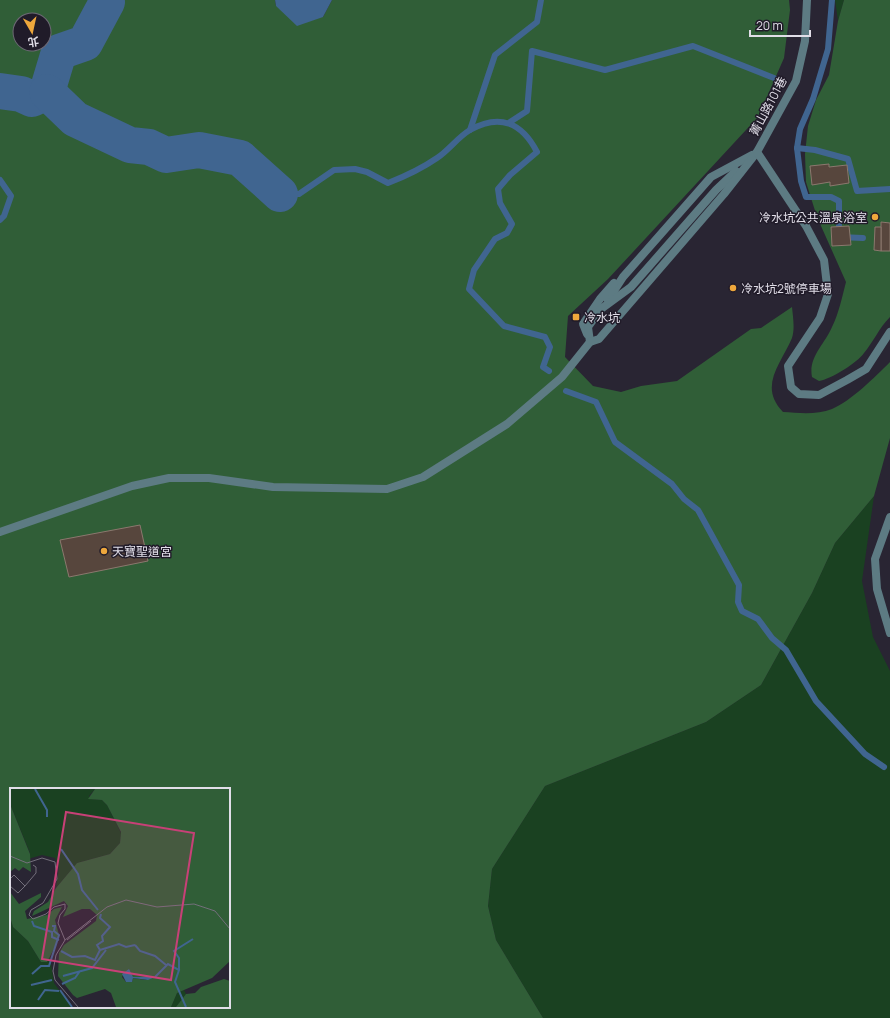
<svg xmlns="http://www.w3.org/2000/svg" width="890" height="1018" font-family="Manrope,'Noto Sans TC',sans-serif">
  <rect width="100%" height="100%" fill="#292533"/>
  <g fill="#1a4121">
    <polygon points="835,0 844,0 838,21"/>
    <polygon points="874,496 862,581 873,637 890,671 890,1018 543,1018 496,940 488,906 492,869 545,786 706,722 761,685 812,593 835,543"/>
  </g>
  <g fill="#305e37" fill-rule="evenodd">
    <path d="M0,0H275L276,6L323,17L332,0H789L790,10L784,58L758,117L608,279L568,316L565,357L593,386L621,392L641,386L677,381L751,329L761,328L792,307C793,317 795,329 792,338C781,364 758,386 783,412C799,413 817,415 832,409C851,401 875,377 890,362V438L874,496L835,543L812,593L761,685L706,722L545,786L492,869L488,906L496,940L543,1018H0ZM20,20H44V44H20ZM11,789H229V1007H11Z"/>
    <path d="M844,0H890V317C879,328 874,341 864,353C857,363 831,379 819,381L812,377C808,357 825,344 832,327C839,313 842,297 846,282L817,217L806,182L805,154L808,126L816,100L829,75L838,21Z"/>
  </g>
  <polygon fill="#406590" points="275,0 332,0 323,17 297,26 276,6"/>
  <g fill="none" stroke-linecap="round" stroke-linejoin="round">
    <g stroke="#406590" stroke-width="6">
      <polyline points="832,0 828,49 813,99 800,129 797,148 801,181 806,197 831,197 839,201 839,237 863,238"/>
      <polyline points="510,122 527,111 532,51 605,70 693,46 774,78"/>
      <polyline points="470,130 495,55 537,22 541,0"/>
      <polyline points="797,148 815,150 848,159 857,191 890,189"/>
      <polyline points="0,180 11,196 4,216 0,220"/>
      <path d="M280,194H299L334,170L355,169L367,172L388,183C406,176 421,169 437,158C449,150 458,137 470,130C500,113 522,123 537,152L510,175L498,189L500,203L512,224L507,233L495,239L474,270L469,289L504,326L545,337L550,347L543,367L549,371"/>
      <polyline points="566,391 596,402 615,442 672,484 684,499 698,510 739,585 738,602 742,611 758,619 772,638 786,650 816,701 865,754 884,767"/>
    </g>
    <g stroke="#406590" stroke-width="36">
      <polyline points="0,91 21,94 32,99 47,92 59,52 85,43 107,2"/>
      <polyline points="47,92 75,119 130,145 149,147 166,155 199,150 240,158 280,194"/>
    </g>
  </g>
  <g fill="#57463d" stroke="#8b786e">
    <polygon points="829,164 829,167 847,165 849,183 830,186 830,182 812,185 810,166"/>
    <polygon points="881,222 890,223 890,251 881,251"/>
    <polygon points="849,226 851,245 832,246 831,227"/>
    <polygon points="875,227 881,227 881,251 874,250"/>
    <polygon points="140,525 148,561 69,577 60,540"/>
  </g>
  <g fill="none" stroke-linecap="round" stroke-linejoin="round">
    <g stroke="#5d7b83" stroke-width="8">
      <polyline points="608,300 623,277 711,177 752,155"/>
      <polyline points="587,334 583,324 600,299 614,283"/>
      <polyline points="590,342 588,327 601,309 631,287 716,190 736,171"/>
      <polyline points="0,532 132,486 169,478 209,478 273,487 387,489 423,477 507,424 562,377 590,342 599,339 724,194 757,152"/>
    </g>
    <g stroke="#5d7b83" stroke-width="8">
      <polyline points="807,0 805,41 796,81 757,152 806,226 824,260 828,294 820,318 788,366 791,387 799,394 819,395 847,380 866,369 890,332"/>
      <polyline points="890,517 875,559 877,589 890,633"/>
    </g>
  </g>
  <g fill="#eea73c" stroke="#201b29" stroke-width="1.5">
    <circle cx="875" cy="217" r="4"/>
    <circle cx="733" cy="288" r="4"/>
    <rect x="572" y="313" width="8" height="8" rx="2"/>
    <circle cx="104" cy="551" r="4"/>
  </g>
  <g text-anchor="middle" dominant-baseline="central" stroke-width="3" stroke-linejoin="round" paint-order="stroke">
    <g font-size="12" fill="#e1dee8" stroke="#201b29">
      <text transform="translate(768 106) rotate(-62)">菁山路101巷</text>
    </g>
    <g font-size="12" fill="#e1dee8" stroke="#201b29" text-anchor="start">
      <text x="867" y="217" text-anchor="end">冷水坑公共溫泉浴室</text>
      <text x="741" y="288">冷水坑2號停車場</text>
      <text x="584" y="317">冷水坑</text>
      <text x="112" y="551">天寶聖道宮</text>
    </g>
  </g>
  <g transform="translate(10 788)">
    <rect width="220" height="220" fill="#292533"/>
    <path d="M0,1H85L79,8L81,11L92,12L97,17L111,45L110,55L100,66L67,75L46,100L49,80L45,70L32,67L18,71L20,65L0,16ZM0,129L3,139L18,153L31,174L40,169L44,195L62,219H0ZM174,202L176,206L166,219H161L167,205Z" fill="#1a4121"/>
    <path d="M85,1H220V173L202,190L167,205L161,219H106L101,205L95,201L67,210L63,207L48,188L49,165L54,157L86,133L87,127L80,121H72L53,129L58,118L54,113L22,128L24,123L38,114L46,100L67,75L100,66L110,55L111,44L97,17L92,12L78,11ZM114,185L123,189H143L136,192L123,190L122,194H116L112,189ZM0,16L20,66L21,84L13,79L9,83L5,80L0,84ZM0,104L9,116L31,105V109L15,123L17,131L37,127L44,121L52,119L45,132L49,147L47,155L37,174H31L18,153L3,139L0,129ZM214,191L220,193V219H166L176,206L185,205L191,199Z" fill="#305e37" fill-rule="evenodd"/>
    <path d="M119,181L123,189H145L138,192L123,190L122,194H116L112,186Z" fill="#406590"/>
    <path fill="none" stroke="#406590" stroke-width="2" d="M25,1L37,22V29M51,61L68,86L72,102L88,122M91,126L90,130L100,139L92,148L93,153L87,157L90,162L109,156L116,159L125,157M22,133L24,138L42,144V149L49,152M125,157L130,163L145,168L156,177M51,163L62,169L75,168L85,172L90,162M169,182V170L164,163L183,151M22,186L31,178H39L49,147L44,143L45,138H42M53,188L82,180L96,162M145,189L158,176L169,182L165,194L176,219M52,196L65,190L70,183M21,197L42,192M50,202L62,219M28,212L35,202L49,203"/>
    <path fill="none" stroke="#736f7b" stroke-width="1" d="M0,68L17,75L32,70L45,74L47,91L33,115L21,122L19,127L23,131L36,126L44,119L55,116V121L50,127L48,135L55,152M0,91L4,87L15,98L8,105L0,98M15,98L26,85V79L23,77M57,152L81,133M68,219L45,192L43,183L46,167L55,152L97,119L116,112L147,119L184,116L205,123L220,141"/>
    <path fill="#c84077" fill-opacity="0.15" stroke="#c84077" stroke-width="2" d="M56,24L184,45L161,192L32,171Z"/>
    <rect width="220" height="220" fill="none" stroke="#e1dee8" stroke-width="2"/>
  </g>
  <g transform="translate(32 32) rotate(171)"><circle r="19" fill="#201b29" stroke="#6d6975"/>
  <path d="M0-3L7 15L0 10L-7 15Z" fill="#eea73c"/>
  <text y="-6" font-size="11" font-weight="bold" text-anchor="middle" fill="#e1dee8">北</text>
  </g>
  <path d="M750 30v6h60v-6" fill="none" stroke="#e1dee8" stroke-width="2"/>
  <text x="756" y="30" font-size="12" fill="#e1dee8" stroke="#201b29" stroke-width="3" paint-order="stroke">20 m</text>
</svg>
